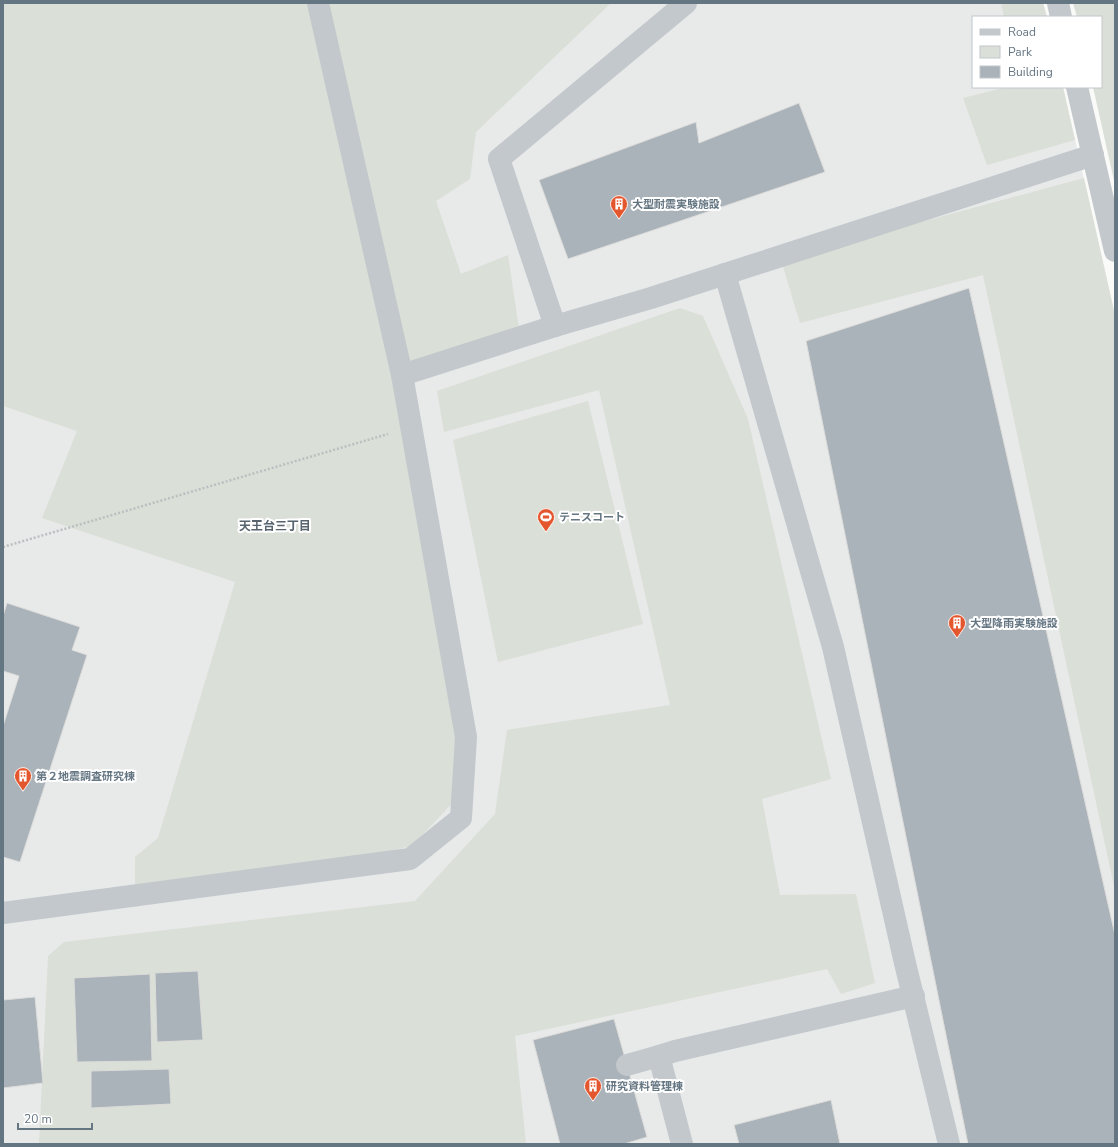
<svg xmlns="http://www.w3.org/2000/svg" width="1118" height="1147" font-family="'Nunito Sans','Noto Sans JP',sans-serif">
  <rect width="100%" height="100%" fill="#fafaf8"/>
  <polygon fill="#e8e9e9" points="3,3 1043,3 1047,17 973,17 973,87 1063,87 1115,315 1115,1144 3,1144"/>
  <g fill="#dadfd7">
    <polygon points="3,3 611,3 476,132 470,179 436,201 461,274 508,255 520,335 411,362 468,748 458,797 412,846 135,907 135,857 158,838 235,582 42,518 77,431 3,406"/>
    <polygon points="1001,3 1043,3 1047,17 1004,17"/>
    <polygon points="1073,3 1115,3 1115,185 1093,87 1101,87 1101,17 1077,17"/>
    <polygon points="1007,87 1063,87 1075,140 987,165 963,98"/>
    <polygon points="1084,178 1115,315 1115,891 983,275 800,323 781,260"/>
    <polygon points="680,308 703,316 748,419 831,779 762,799 780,895 856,894 875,983 841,994 827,969 515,1036 526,1144 39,1144 48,956 64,942 415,901 495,814 507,730 670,705 599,390 444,432 437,391"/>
    <polygon points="588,401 643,624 498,662 453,440"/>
  </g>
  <g fill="#aab3b9" stroke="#dcdcda">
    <polygon points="799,103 825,172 568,259 539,180 696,122 699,143"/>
    <polygon points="969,288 1115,935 1115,1144 968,1144 806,341"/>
    <polygon points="7,603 80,627 72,650 87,655 20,862 3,857 3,726 19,676 3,671 3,616"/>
    <polygon points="198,971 203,1040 157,1042 155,973"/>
    <polygon points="150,974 152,1061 77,1062 74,978"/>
    <polygon points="35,997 43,1083 3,1088 3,1000"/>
    <polygon points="614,1019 647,1137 624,1144 560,1144 533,1040"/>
    <polygon points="169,1069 171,1104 91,1108 91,1071"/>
    <polygon points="831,1100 840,1144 739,1144 734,1125"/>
  </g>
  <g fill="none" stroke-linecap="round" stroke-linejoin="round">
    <polyline stroke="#bbbfc2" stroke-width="2.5" stroke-dasharray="2 2" stroke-linecap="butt" points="3,547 388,434"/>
    <g stroke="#c3c8cc" stroke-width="22">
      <polyline points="1058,3 1061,17"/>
      <polyline points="1077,87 1115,251"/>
      <polyline points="725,274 833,647 905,963 949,1144"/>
      <polyline points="555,326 499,159 686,3"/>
      <polyline points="402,375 555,326 651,298 1093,155"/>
      <polyline points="3,913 410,859 461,818 466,737 402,375 318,3"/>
      <polyline points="627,1065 659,1056"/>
      <polyline points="682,1144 659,1056 675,1051 914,996"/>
    </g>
  </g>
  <defs>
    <g id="building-pin" transform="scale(0.9)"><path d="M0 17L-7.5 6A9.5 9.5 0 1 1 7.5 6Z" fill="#e4572e" stroke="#fff"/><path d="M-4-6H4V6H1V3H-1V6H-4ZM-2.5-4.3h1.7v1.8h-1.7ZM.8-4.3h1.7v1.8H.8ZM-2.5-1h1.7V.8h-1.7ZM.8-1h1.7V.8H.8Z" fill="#fff"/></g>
    <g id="stadium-pin" transform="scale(0.9)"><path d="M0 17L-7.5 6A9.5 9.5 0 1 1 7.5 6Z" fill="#e4572e" stroke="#fff"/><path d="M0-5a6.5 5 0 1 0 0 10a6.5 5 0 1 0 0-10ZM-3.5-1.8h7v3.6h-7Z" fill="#fff"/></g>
  </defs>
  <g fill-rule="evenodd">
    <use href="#building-pin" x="619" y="204"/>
    <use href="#stadium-pin" x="546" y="517"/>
    <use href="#building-pin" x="957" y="623"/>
    <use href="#building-pin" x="23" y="776"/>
    <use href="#building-pin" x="593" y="1086"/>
  </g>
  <g text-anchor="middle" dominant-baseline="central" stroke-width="4" stroke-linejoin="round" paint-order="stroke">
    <g font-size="11" font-weight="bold" fill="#657683" stroke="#fff" text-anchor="start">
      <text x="632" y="204">大型耐震実験施設</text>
      <text x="559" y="517">テニスコート</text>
      <text x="970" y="623">大型降雨実験施設</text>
      <text x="36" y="776">第２地震調査研究棟</text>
      <text x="606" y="1086">研究資料管理棟</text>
    </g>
    <g font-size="12" font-weight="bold" fill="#57646e" stroke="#fff">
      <text x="275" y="526">天王台三丁目</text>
    </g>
  </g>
  <rect width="1118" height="1147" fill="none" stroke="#657683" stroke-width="8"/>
  <rect x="972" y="16" width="130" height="72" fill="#ffffff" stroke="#c1c8cd"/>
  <rect x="980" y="29" width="20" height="6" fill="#c3c8cc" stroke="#c1c8cd"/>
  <text x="1008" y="36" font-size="12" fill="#657683">Road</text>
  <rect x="980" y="46" width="20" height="12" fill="#dadfd7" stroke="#c1c8cd"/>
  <text x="1008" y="56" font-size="12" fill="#657683">Park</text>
  <rect x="980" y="66" width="20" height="12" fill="#aab3b9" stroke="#c1c8cd"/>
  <text x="1008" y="76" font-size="12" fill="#657683">Building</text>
  <path d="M18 1123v6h74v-6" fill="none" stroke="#657683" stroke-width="2"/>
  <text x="24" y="1123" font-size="12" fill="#657683" stroke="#ffffff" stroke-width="3" paint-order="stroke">20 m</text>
</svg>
